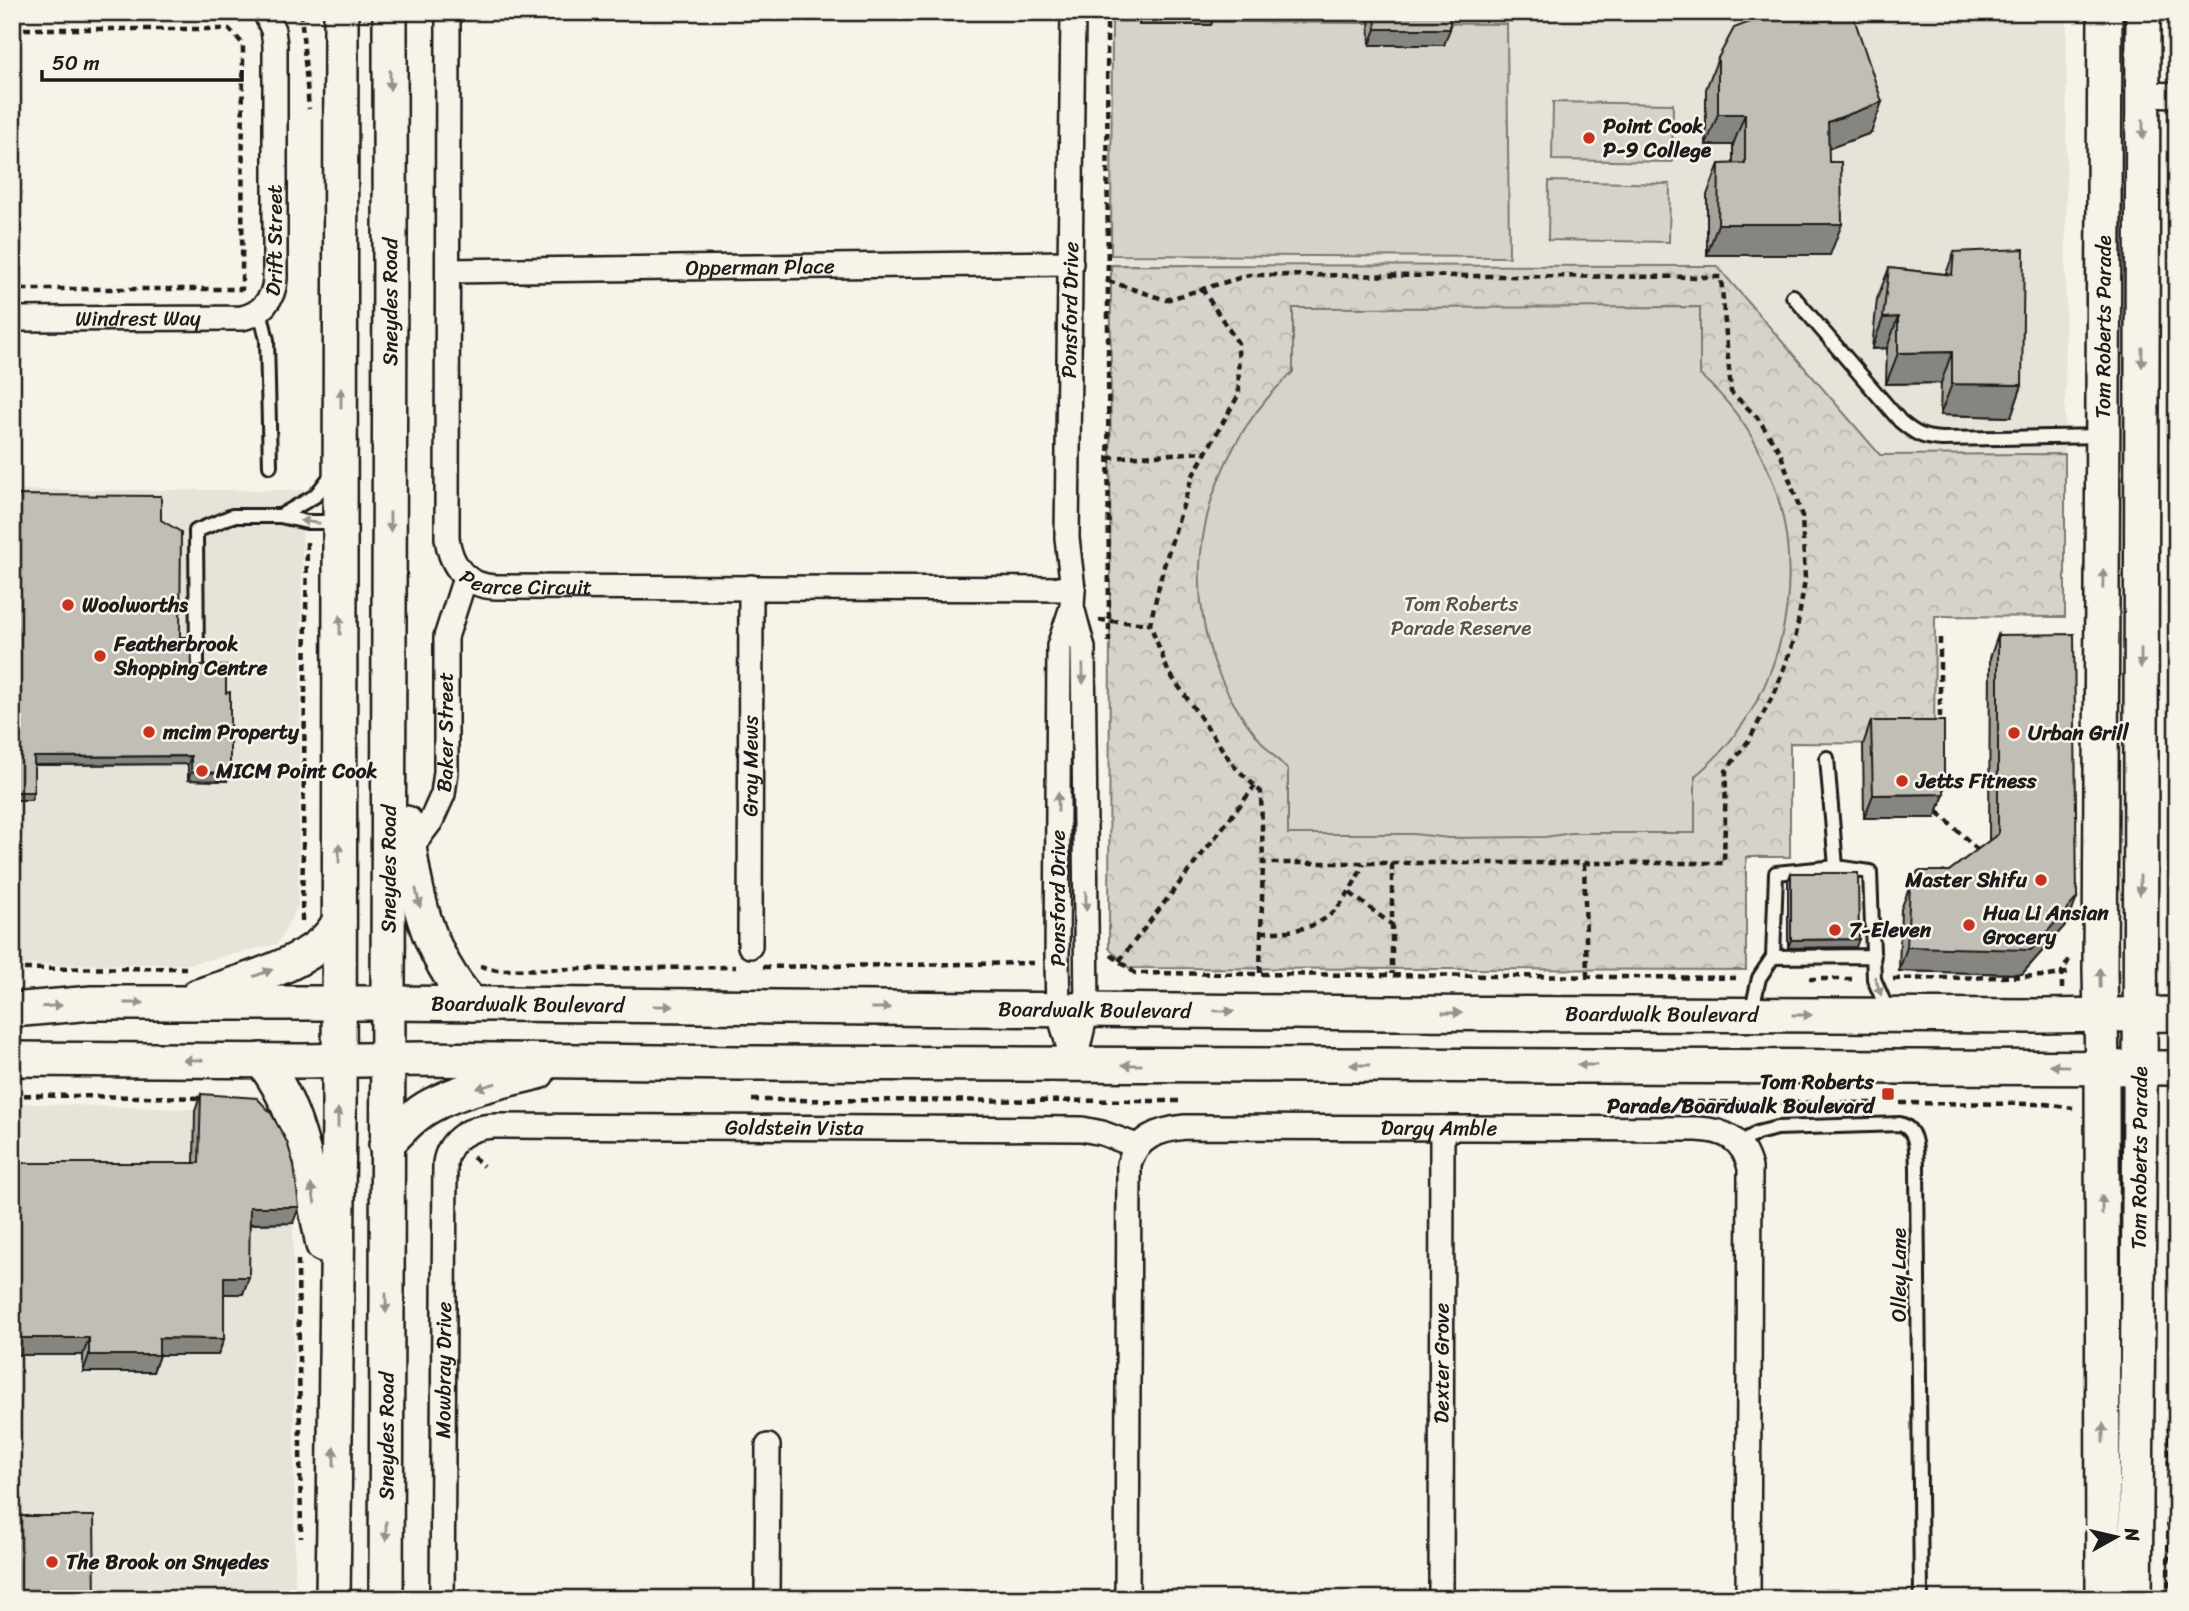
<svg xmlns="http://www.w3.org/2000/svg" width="2189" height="1611" font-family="Sriracha,sans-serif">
  <defs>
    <pattern id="park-crowns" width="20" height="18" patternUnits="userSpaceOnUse" patternTransform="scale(1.75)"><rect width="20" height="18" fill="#d7d3cb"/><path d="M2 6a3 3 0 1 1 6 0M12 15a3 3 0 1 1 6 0" fill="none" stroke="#b8b5ae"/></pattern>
  </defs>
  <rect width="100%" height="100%" fill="#f7f3e8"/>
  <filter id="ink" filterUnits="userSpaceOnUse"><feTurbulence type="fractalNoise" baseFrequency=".0143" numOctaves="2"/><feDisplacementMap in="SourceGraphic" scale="14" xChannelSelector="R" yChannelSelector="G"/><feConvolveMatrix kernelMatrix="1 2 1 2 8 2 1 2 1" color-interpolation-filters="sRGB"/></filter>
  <g filter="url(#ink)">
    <g fill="#e6e3d9">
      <polygon points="1112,12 2067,12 2065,454 1880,455 1716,266 1111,265"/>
      <polygon points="12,490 303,490 298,906 277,944 189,964 12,965"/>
      <polygon points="12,1103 246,1111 284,1161 293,1224 295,1599 12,1599"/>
    </g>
    <polygon fill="url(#park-crowns)" stroke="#7a7874" stroke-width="2" points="1111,265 1717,266 1880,455 2065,454 2065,617 1935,616 1934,744 1790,743 1790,857 1746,857 1746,970 1129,968 1109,948"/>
    <g fill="#d7d3cb" stroke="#7a7874" stroke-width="2">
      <polygon points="1112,21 1507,24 1509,257 1111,255"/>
      <polygon points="1553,102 1673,104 1672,162 1552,160"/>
      <polygon points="1549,181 1670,184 1669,242 1548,240"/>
      <path d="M1700,307V375C1820,479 1818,675 1695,776V833H1572L1545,837L1449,838L1414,834H1288V770C1267,750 1249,729 1234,704C1169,594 1201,455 1293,372V308Z"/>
    </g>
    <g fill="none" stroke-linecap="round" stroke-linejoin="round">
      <g stroke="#1c1c1c" stroke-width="18">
        <g id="lane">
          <path d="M1793,296L1900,421C1915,434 1923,438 1942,439L2103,436"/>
          <polyline points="260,310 267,340 270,466"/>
          <polyline points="280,516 315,496 331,476"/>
          <polyline points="197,663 196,531 232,516 280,516 307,522 340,522"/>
          <polyline points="1827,758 1836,867"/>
          <polyline points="1874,956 1773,957 1776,873 1836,867 1870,872 1874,979 1888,1012"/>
          <polyline points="1751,1014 1759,978 1773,957"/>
          <path d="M1739,1144L1757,1133L1777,1128L1900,1124C1918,1129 1916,1152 1917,1167L1921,1599"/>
        </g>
      </g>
      <g stroke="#1c1c1c" stroke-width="28">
        <g id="street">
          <path id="s1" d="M448,12L447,538C451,567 466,586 496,587L1073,589"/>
          <polyline points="1073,12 1067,538 1073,589 1072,607 1083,648 1087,1009 1074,1064"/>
          <polyline points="2144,94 2177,95"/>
          <path id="s2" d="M448,271L1071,263"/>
          <path id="s3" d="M12,319L242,318C261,314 274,299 275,279V45L273,30L265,12"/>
          <polyline points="1072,607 1059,646 1057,962 1058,1009 1073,1062"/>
          <path id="s4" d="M406,854L431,821L443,794L446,772V637L465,578"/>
          <path id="s5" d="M750,946L751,587"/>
          <path id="s6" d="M442,1599L445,1163C449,1138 471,1127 494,1126L1082,1129L1102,1133L1137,1146"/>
          <polyline points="767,1599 768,1446"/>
          <path id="s7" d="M1127,1599L1129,1164C1137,1137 1159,1130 1185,1127L1697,1129C1725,1130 1743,1139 1750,1168L1748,1599"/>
          <path id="s8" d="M1441,1599L1442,1128"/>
        </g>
      </g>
      <g stroke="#1c1c1c" stroke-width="38">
        <g id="secondary">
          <path d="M406,823C414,891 425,952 472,1004"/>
          <path d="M198,996C238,982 321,963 339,921"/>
          <path id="s9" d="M12,1010L92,1003H388L1388,1013L2044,1016L2177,1014"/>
          <polyline points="12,1059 301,1061 421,1059 739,1063 2177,1068"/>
          <path d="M261,1060C301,1108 311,1185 323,1245"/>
          <path d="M386,1145C400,1130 414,1114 432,1105C464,1088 503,1081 538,1072"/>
          <polyline points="333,1599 339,1119 341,12"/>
          <path id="s10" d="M386,1599C387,1070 391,541 390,12"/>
          <path id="s11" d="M2103,1599L2102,1067L2100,971L2105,12"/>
          <path id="s12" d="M2135,1599L2140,1109L2143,12"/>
        </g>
      </g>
      <g stroke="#1c1c1c" stroke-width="4.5" stroke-dasharray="7 5" stroke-linecap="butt">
        <polyline points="301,12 309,109"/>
        <polyline points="1107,12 1109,642"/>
        <polyline points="12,29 229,29 243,44 242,289 12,289"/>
        <polyline points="1108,281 1166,300 1249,275 1721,277 1731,392 1757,417 1780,452 1802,516 1805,580 1796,635 1776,690 1749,740 1726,771 1724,863 1263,863 1261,792 1234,766 1168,671 1150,624 1163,569 1192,477 1239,394 1238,343 1202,289"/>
        <polyline points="1108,458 1205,452"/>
        <polyline points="1099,620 1150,624"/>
        <polyline points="1940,638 1940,727"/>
        <polyline points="1940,799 1940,814 1981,853"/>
        <polyline points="1392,863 1392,974"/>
        <polyline points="1584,863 1587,976"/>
        <polyline points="1350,893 1391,924"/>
        <polyline points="302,921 307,541"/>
        <polyline points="2173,930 2174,987"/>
        <path d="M1261,932C1321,933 1339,917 1364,863"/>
        <polyline points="1111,955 1135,973 1741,978"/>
        <polyline points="1119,961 1255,786"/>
        <polyline points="480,966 497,970 736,967"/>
        <polyline points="763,967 1034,963"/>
        <polyline points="12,969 186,968"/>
        <polyline points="1260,973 1263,863"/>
        <polyline points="1809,979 1856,979"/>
        <polyline points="1893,979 2049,976 2072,972"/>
        <polyline points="2062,989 2062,972 2070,958"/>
        <polyline points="12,1095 204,1098"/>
        <polyline points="752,1100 1181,1101"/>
        <polyline points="1697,1102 1877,1103"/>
        <polyline points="1900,1103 2045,1104 2073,1108"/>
        <polyline points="2171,1115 2176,1106 2176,1098"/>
        <polyline points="473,1157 483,1166"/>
        <polyline points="298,1260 301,1538"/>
        <polyline points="2168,1599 2169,1418"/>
      </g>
      <use href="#lane" stroke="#f7f3e8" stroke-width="12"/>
      <use href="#street" stroke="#f7f3e8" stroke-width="23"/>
      <use href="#secondary" stroke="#f7f3e8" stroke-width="33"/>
    </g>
    <g fill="#a5a39c" stroke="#1c1c1c" stroke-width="2">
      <polygon points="1138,12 1360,12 1358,18 1213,19 1211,25 1139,25"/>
      <polygon points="1369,12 1450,12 1444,45 1370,45"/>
      <polygon points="1483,12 1504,12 1500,20"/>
      <polygon points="1718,58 1871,133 1828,148 1830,255 1707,255 1707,195 1719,164 1733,164 1733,145 1706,145 1706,89"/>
      <polygon points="1954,252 2022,385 2011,417 1940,415 1941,383 1886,384 1887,348 1872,349 1877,299 1889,268 1946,274"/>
      <polygon points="12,495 161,520 180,637 192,666 227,781 188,780 188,764 34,765 31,800 12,800"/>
      <polygon points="1998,635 2068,922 2022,974 1899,971 1901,909 1910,886 1949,871 1989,841 1990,658"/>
      <polygon points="1871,721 1944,794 1935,818 1864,818 1863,745"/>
      <polygon points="2177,747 2177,963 2176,963 2176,749"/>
      <polygon points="1791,873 1856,947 1788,948 1788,881"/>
      <polygon points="201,1094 293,1223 250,1224 243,1294 224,1294 224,1339 218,1355 159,1355 153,1372 83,1372 83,1355 12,1355 194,1163 195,1111"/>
    </g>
    <g fill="#86857f" stroke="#1c1c1c" stroke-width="2">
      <polygon points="1144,12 1360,12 1358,18 1213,19 1211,25 1139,25"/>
      <polygon points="1376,29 1450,29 1444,45 1370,45"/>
      <polygon points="1882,102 1871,133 1817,153 1828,122"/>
      <polygon points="1718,114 1745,114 1733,145 1706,145"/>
      <polygon points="1718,224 1842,224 1830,255 1707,255"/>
      <polygon points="1898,317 1887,348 1872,349 1883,318"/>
      <polygon points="1952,352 1941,383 1886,384 1898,353"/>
      <polygon points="1952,384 2022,385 2011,417 1940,415"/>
      <polygon points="191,756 188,764 31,765 34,757"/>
      <polygon points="191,772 230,773 227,781 188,780"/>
      <polygon points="12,792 34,792 31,800 12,800"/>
      <polygon points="1944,794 1935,818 1864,818 1873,795"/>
      <polygon points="2077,898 2068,922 2022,974 1899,971 1907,947"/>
      <polygon points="1859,939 1856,947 1788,948 1791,940"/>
      <polygon points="250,1207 299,1207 293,1223 244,1224"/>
      <polygon points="224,1277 249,1277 243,1294 218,1294"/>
      <polygon points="12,1338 89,1338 83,1355 12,1355"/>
      <polygon points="159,1338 224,1339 218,1355 153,1355"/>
      <polygon points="89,1355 159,1355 153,1372 83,1372"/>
    </g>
    <g fill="#c0beb5" stroke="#1c1c1c" stroke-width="2">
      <polygon points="1375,12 1450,12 1450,29 1376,29"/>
      <polygon points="1776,12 1852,12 1882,102 1828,122 1829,162 1841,162 1842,224 1718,224 1719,164 1745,163 1745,114 1718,114 1718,58 1734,28"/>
      <polygon points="2024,249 2022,385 1952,384 1952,352 1898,353 1898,317 1883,318 1889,268 1952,275 1954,252"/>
      <polygon points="12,495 161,496 161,520 181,532 180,637 191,637 192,666 226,666 226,693 230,692 230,773 191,772 191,756 34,757 34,792 12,792"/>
      <polygon points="2074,634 2077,898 2031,950 1907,947 1910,886 1918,871 1949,871 1998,834 1998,635"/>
      <polygon points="1871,721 1944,721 1944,794 1873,795"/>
      <polygon points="1791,873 1858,873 1859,939 1791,940"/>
      <polygon points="201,1094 257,1098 271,1113 287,1142 294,1165 299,1207 250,1207 249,1277 224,1277 224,1339 159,1338 159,1355 89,1355 89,1338 12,1338 12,1163 199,1163"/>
      <polygon points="12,1516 94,1516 95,1599 12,1599"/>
    </g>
    <defs><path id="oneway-solid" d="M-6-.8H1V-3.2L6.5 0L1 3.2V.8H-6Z" transform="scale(1.75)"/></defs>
    <g fill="#94928c">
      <use href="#oneway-solid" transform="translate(390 80) rotate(90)"/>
      <use href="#oneway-solid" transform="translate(2143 129) rotate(90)"/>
      <use href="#oneway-solid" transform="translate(2142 357) rotate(90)"/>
      <use href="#oneway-solid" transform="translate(341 398) rotate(-90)"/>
      <use href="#oneway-solid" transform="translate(310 522) rotate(-173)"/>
      <use href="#oneway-solid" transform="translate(390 522) rotate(89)"/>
      <use href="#oneway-solid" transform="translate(2103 579) rotate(-89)"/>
      <use href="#oneway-solid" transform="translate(340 625) rotate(-90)"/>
      <use href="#oneway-solid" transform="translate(2141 658) rotate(90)"/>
      <use href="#oneway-solid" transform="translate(1083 674) rotate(89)"/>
      <use href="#oneway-solid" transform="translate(1058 802) rotate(-90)"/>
      <use href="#oneway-solid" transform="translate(339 853) rotate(-90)"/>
      <use href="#oneway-solid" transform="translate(2140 885) rotate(90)"/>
      <use href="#oneway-solid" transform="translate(418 898) rotate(77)"/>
      <use href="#oneway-solid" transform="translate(1086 901) rotate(89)"/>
      <use href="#oneway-solid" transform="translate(263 973) rotate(-20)"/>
      <use href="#oneway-solid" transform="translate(2100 978) rotate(-91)"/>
      <use href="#oneway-solid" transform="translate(1878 986) rotate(72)"/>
      <use href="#oneway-solid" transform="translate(134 1003)"/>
      <use href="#oneway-solid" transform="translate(52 1006) rotate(-4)"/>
      <use href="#oneway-solid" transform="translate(663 1006) rotate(1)"/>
      <use href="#oneway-solid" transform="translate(881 1008)"/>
      <use href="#oneway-solid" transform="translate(1224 1011) rotate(1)"/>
      <use href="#oneway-solid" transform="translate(1452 1013)"/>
      <use href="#oneway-solid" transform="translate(1802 1015)"/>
      <use href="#oneway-solid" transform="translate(193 1060) rotate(-179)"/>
      <use href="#oneway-solid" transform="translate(1132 1065) rotate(-179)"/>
      <use href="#oneway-solid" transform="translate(1360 1065) rotate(-180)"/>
      <use href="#oneway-solid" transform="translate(1587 1065) rotate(-180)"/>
      <use href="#oneway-solid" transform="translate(2060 1066) rotate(-179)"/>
      <use href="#oneway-solid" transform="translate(486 1086) rotate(164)"/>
      <use href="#oneway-solid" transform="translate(338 1118) rotate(-90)"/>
      <use href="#oneway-solid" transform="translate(313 1194) rotate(-102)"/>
      <use href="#oneway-solid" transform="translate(2102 1205) rotate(-90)"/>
      <use href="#oneway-solid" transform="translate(386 1303) rotate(90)"/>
      <use href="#oneway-solid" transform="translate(2103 1433) rotate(-90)"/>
      <use href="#oneway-solid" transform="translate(334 1457) rotate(-90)"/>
      <use href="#oneway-solid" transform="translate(386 1531) rotate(90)"/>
    </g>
  </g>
  <g fill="#c8321e" stroke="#f7f3e8" stroke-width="2.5">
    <circle cx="1589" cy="138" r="7"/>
    <circle cx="68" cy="605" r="7"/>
    <circle cx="100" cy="656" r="7"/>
    <circle cx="149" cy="732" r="7"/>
    <circle cx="2014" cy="733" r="7"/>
    <circle cx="202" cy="771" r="7"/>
    <circle cx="1902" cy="781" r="7"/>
    <circle cx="2041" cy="880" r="7"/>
    <circle cx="1969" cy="925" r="7"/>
    <circle cx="1835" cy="930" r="7"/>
    <rect x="1881" y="1087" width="14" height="14" rx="3.5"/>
    <circle cx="52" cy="1562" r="7"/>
  </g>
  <g text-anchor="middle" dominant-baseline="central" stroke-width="5" stroke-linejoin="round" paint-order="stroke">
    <g font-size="21" font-weight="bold" fill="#1c1c1c" stroke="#f7f3e8" text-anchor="start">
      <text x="1603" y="126">Point Cook<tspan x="1603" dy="24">P-9 College</tspan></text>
      <text x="82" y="605">Woolworths</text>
      <text x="114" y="644">Featherbrook<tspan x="114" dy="24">Shopping Centre</tspan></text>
      <text x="163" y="732">mcim Property</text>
      <text x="2028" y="733">Urban Grill</text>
      <text x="216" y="771">MICM Point Cook</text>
      <text x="1916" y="781">Jetts Fitness</text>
      <text x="2027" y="880" text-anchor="end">Master Shifu</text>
      <text x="1983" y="913">Hua Li Ansian<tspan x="1983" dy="24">Grocery</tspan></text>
      <text x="1849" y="930">7-Eleven</text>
      <text x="1874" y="1082" text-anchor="end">Tom Roberts<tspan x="1874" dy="24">Parade/Boardwalk Boulevard</tspan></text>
      <text x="66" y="1562">The Brook on Snyedes</text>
    </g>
    <g font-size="21" fill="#1c1c1c" stroke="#f7f3e8">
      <text stroke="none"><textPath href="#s3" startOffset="324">Drift Street</textPath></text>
      <text stroke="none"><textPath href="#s2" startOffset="312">Opperman Place</textPath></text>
      <text stroke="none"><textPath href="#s10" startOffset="1297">Sneydes Road</textPath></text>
      <text transform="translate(1070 310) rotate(-89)">Ponsford Drive</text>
      <text stroke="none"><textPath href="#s3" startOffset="126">Windrest Way</textPath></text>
      <text stroke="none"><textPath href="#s11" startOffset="1272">Tom Roberts Parade</textPath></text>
      <text stroke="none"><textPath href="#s1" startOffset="632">Pearce Circuit</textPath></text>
      <text stroke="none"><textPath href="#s4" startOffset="133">Baker Street</textPath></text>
      <text stroke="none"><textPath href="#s5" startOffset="180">Gray Mews</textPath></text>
      <text stroke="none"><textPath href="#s10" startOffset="730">Sneydes Road</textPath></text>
      <text transform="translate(1058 898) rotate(-90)">Ponsford Drive</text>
      <text stroke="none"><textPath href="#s9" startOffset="516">Boardwalk Boulevard</textPath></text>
      <text stroke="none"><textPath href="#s9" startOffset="1083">Boardwalk Boulevard</textPath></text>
      <text stroke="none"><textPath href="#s9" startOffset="1650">Boardwalk Boulevard</textPath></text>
      <text stroke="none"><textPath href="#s6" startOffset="803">Goldstein Vista</textPath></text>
      <text stroke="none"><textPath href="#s7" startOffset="761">Dargy Amble</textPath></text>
      <text stroke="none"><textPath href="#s12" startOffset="441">Tom Roberts Parade</textPath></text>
      <text transform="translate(1899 1275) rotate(-90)">Olley Lane</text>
      <text stroke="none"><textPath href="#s8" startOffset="236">Dexter Grove</textPath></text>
      <text stroke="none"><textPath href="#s6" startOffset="229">Mowbray Drive</textPath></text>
      <text stroke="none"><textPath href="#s10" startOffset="163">Sneydes Road</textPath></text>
    </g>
    <g font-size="21" fill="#545351" stroke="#f7f3e8">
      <text x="1461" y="604">Tom Roberts<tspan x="1461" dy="24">Parade Reserve</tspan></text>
    </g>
  </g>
  <rect width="2189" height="1611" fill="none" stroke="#f7f3e8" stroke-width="42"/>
  <rect x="21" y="21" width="2147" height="1569" fill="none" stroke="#1c1c1c" stroke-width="2.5" filter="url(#ink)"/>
  <g transform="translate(2116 1537) rotate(82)" stroke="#f7f3e8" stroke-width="5" paint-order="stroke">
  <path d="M0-5L12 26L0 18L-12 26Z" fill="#1c1c1c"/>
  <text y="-10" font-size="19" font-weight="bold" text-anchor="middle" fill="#1c1c1c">N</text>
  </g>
  <path d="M42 70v10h200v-10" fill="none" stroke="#1c1c1c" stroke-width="3.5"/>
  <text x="52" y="70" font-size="21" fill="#1c1c1c" stroke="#f7f3e8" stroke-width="5" paint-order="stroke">50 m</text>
</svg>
